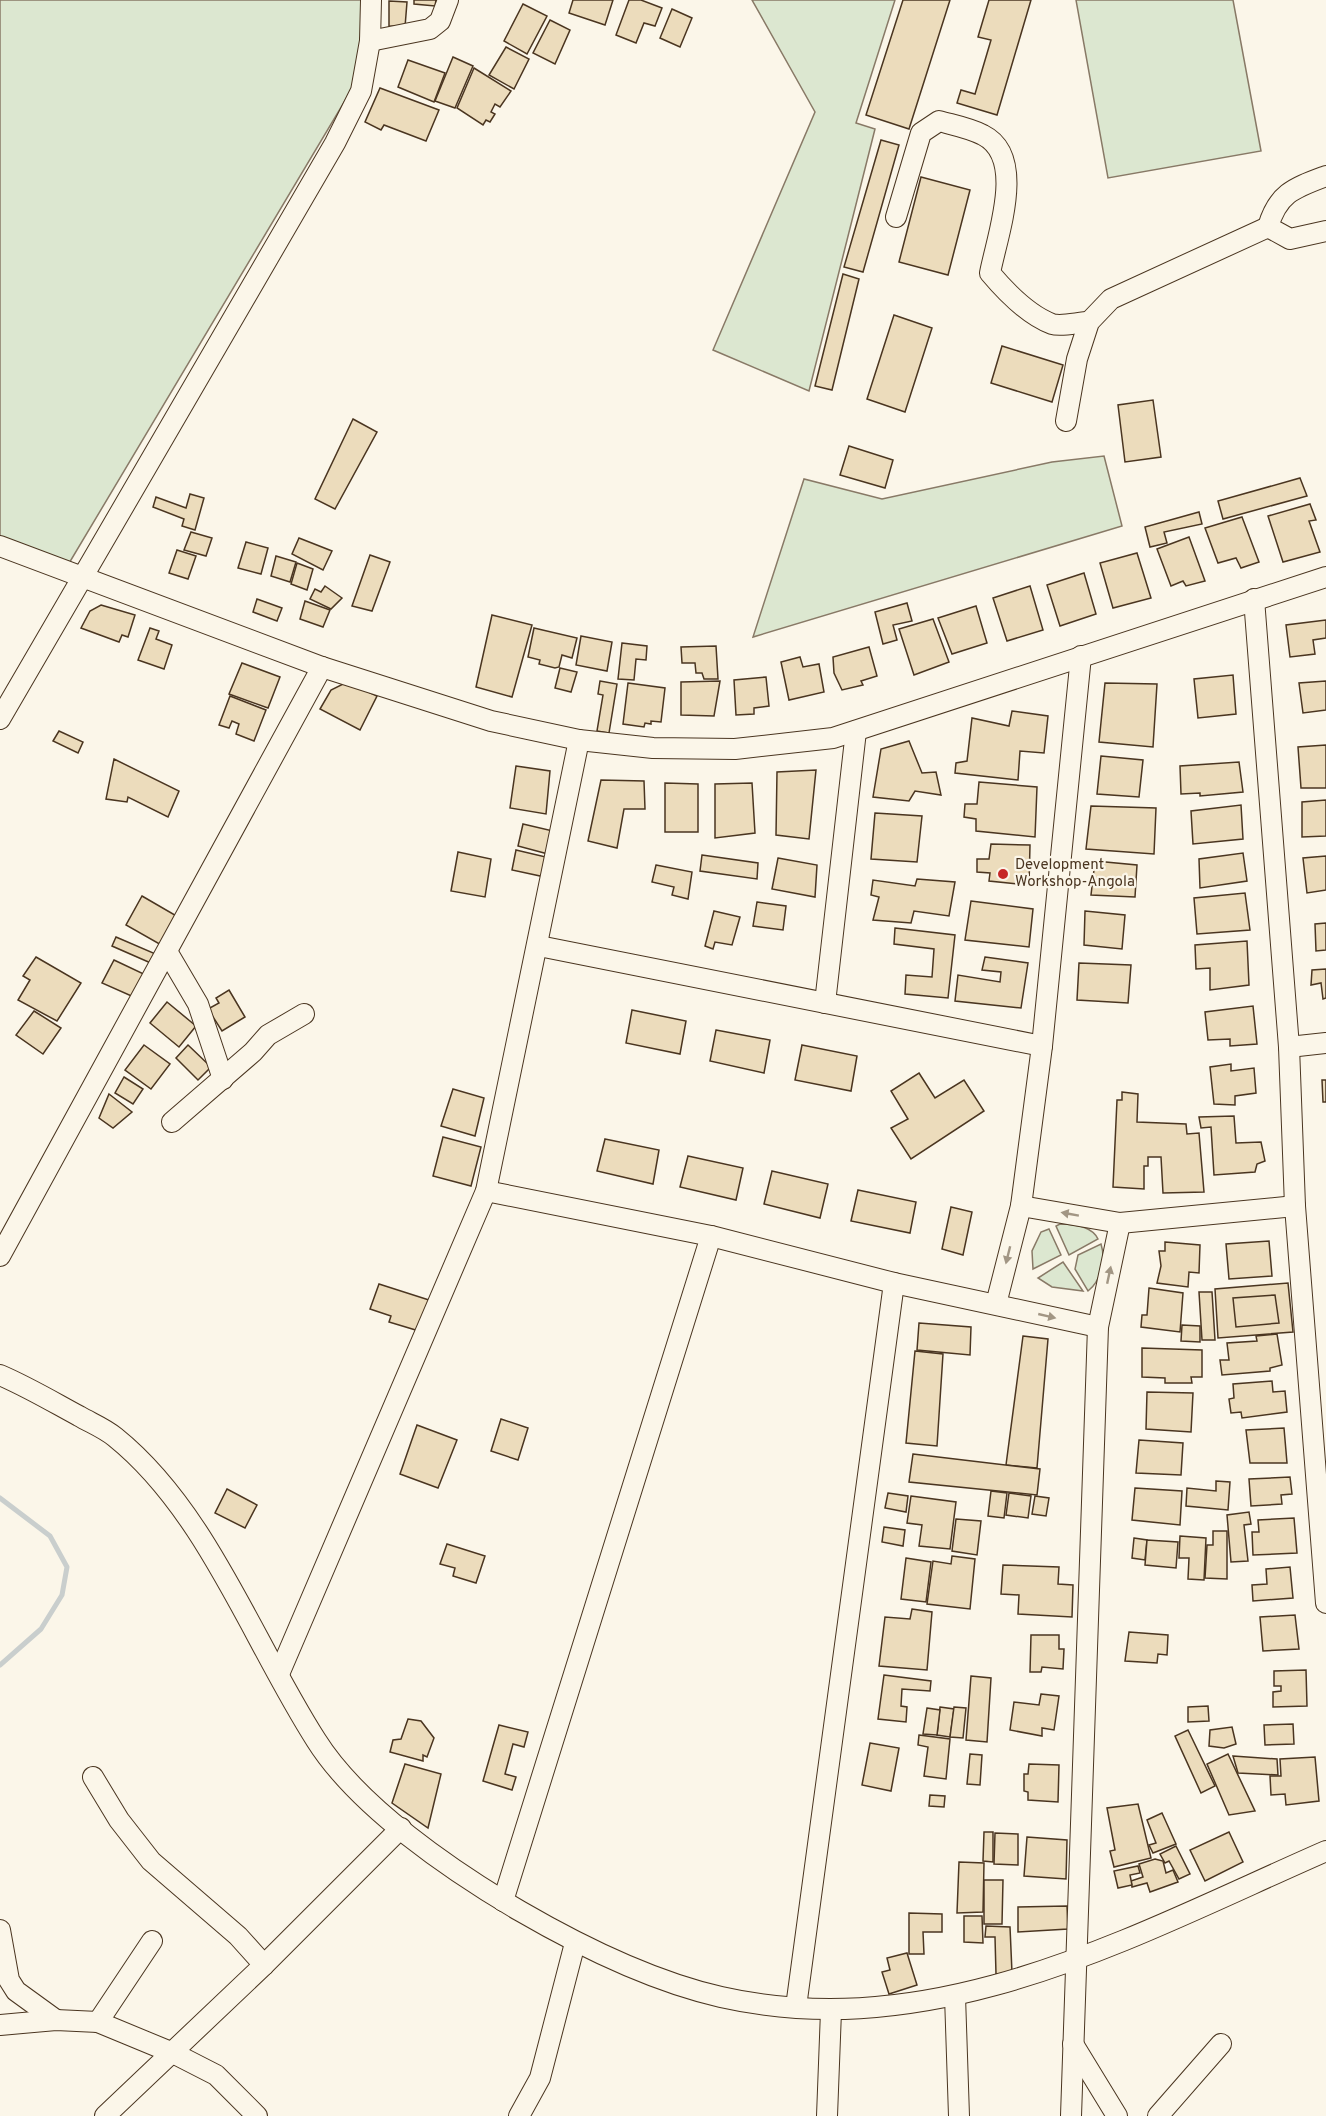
<svg xmlns="http://www.w3.org/2000/svg" width="1326" height="2116" font-family="Overpass,sans-serif">
  <rect width="100%" height="100%" fill="#fbf6e9"/>
  <g fill="#dce7d0" stroke="#887966" stroke-width="1.5">
    <polygon points="0,0 362,0 363,36 352,89 65,570 0,546"/>
    <polygon points="752,0 895,0 856,123 875,129 809,391 713,350 815,112"/>
    <polygon points="1076,0 1233,0 1261,151 1108,178"/>
    <polygon points="1104,456 1122,526 753,637 804,479 882,499 1052,462"/>
    <path d="M1060,1224C1073,1224 1092,1226 1098,1239L1069,1255L1056,1226Z"/>
    <polygon points="1049,1229 1061,1255 1033,1269 1032,1251 1041,1232"/>
    <path d="M1101,1244C1106,1260 1101,1281 1088,1291L1075,1269L1078,1255Z"/>
    <polygon points="1063,1262 1083,1291 1052,1287 1038,1278"/>
  </g>
  <g fill="none" stroke-linecap="round" stroke-linejoin="round">
    <polyline stroke="#c9cecd" stroke-width="5" points="0,1498 50,1536 67,1567 62,1595 41,1629 0,1665"/>
  </g>
  <g fill="#ecdcbc" stroke="#4a3520" stroke-width="1.5">
    <polygon points="414,0 436,0 435,6 414,4"/>
    <polygon points="573,0 613,0 605,25 569,13"/>
    <polygon points="629,0 641,0 662,8 655,26 644,23 636,43 616,35"/>
    <polygon points="903,0 950,0 909,129 866,115"/>
    <polygon points="989,0 1031,0 997,115 957,103 961,90 975,94 991,40 978,37"/>
    <polygon points="389,1 407,2 405,27 389,26"/>
    <polygon points="523,4 547,16 527,54 504,41"/>
    <polygon points="672,9 692,18 680,47 660,38"/>
    <polygon points="550,20 570,30 555,64 533,53"/>
    <polygon points="506,47 529,59 514,89 489,75"/>
    <polygon points="453,57 473,66 455,108 435,101"/>
    <polygon points="408,60 445,73 434,102 398,87"/>
    <polygon points="474,68 511,91 500,107 495,104 491,112 495,114 490,122 486,120 483,125 457,108"/>
    <polygon points="380,88 439,110 426,141 384,125 381,130 365,122"/>
    <polygon points="881,140 899,145 863,272 844,267"/>
    <polygon points="921,177 970,190 948,275 899,262"/>
    <polygon points="843,274 859,279 832,390 815,386"/>
    <polygon points="894,315 932,328 905,412 867,399"/>
    <polygon points="1002,346 1063,365 1052,402 991,383"/>
    <polygon points="1153,400 1161,457 1125,462 1118,405"/>
    <polygon points="353,419 377,432 335,509 315,499"/>
    <polygon points="849,446 893,460 885,488 840,475"/>
    <polygon points="1300,478 1307,496 1223,519 1218,501"/>
    <polygon points="190,494 204,498 195,530 182,526 184,519 153,507 156,497 186,508"/>
    <polygon points="1310,504 1316,520 1309,521 1320,552 1283,562 1268,516"/>
    <polygon points="1199,512 1202,524 1164,532 1167,543 1150,547 1145,527"/>
    <polygon points="1242,517 1259,562 1241,568 1236,558 1218,563 1205,528"/>
    <polygon points="191,532 212,538 206,556 184,550"/>
    <polygon points="1189,537 1205,581 1186,586 1183,581 1171,586 1157,549"/>
    <polygon points="299,538 332,551 323,570 292,554"/>
    <polygon points="246,542 268,548 261,574 238,568"/>
    <polygon points="177,550 196,556 188,579 169,573"/>
    <polygon points="1137,553 1151,598 1113,608 1100,563"/>
    <polygon points="370,555 390,562 372,611 352,606"/>
    <polygon points="276,556 296,562 290,582 271,576"/>
    <polygon points="297,563 313,569 307,590 291,584"/>
    <polygon points="1084,573 1096,614 1060,626 1047,585"/>
    <polygon points="325,586 342,598 331,609 310,599 315,589 321,592"/>
    <polygon points="1030,586 1043,630 1007,641 993,598"/>
    <polygon points="257,599 282,608 277,621 253,612"/>
    <polygon points="305,601 330,610 323,627 300,619"/>
    <polygon points="907,603 912,621 893,625 897,640 883,644 875,612"/>
    <polygon points="101,605 135,615 128,637 122,635 119,642 81,628 90,611"/>
    <polygon points="976,606 987,643 952,654 938,618"/>
    <polygon points="492,615 532,625 512,697 476,687"/>
    <polygon points="933,619 949,662 914,675 899,629"/>
    <polygon points="1326,620 1326,638 1313,640 1315,654 1290,657 1286,625"/>
    <polygon points="150,628 159,631 156,639 172,645 164,669 138,660"/>
    <polygon points="534,628 577,638 572,658 562,655 559,667 555,668 539,664 540,660 528,657"/>
    <polygon points="581,636 612,642 607,671 576,665"/>
    <polygon points="622,643 647,646 646,660 636,659 634,680 618,679"/>
    <polygon points="716,646 718,679 704,679 702,673 696,673 695,663 682,663 681,647"/>
    <polygon points="869,647 877,676 861,681 863,685 842,690 834,673 833,657"/>
    <polygon points="800,657 803,667 819,664 824,692 789,700 781,662"/>
    <polygon points="242,663 280,677 268,708 229,694"/>
    <polygon points="560,668 577,672 571,692 555,688"/>
    <polygon points="1233,675 1236,714 1198,718 1194,679"/>
    <polygon points="766,677 769,706 754,708 754,714 736,715 734,680"/>
    <polygon points="600,681 617,684 609,733 597,731 603,695 598,694"/>
    <polygon points="720,681 714,716 681,715 681,682"/>
    <polygon points="1326,681 1326,710 1303,713 1299,683"/>
    <polygon points="347,682 377,696 360,730 320,709 331,690"/>
    <polygon points="628,683 665,688 661,722 651,721 651,724 645,723 644,727 623,724"/>
    <polygon points="1105,683 1157,684 1153,747 1099,742"/>
    <polygon points="230,696 266,710 254,741 236,734 239,724 232,721 229,728 219,725"/>
    <polygon points="1012,711 1048,716 1044,753 1020,751 1018,780 955,773 956,763 967,761 972,718 1009,726"/>
    <polygon points="59,731 83,742 78,753 53,741"/>
    <polygon points="909,741 922,773 936,772 941,795 915,791 909,801 873,797 881,749"/>
    <polygon points="1326,745 1326,788 1301,788 1298,747"/>
    <polygon points="1101,756 1143,760 1139,797 1097,794"/>
    <polygon points="114,759 179,791 168,817 128,797 127,802 106,799"/>
    <polygon points="1239,762 1243,792 1200,796 1200,793 1181,794 1180,766"/>
    <polygon points="516,766 550,771 546,814 510,808"/>
    <polygon points="816,770 809,839 776,835 777,772"/>
    <polygon points="601,780 644,781 645,809 624,809 617,848 588,841"/>
    <polygon points="979,782 1037,787 1035,837 976,831 976,819 964,817 965,804 977,804"/>
    <polygon points="665,783 698,784 698,832 665,832"/>
    <polygon points="752,783 755,833 715,838 715,784"/>
    <polygon points="1326,800 1326,836 1302,837 1302,802"/>
    <polygon points="1241,805 1243,839 1193,844 1191,811"/>
    <polygon points="1091,806 1156,808 1154,854 1086,849"/>
    <polygon points="875,813 922,816 917,862 871,859"/>
    <polygon points="523,824 553,831 548,854 518,846"/>
    <polygon points="991,844 1030,845 1029,885 989,881 990,873 977,872 977,859 989,859"/>
    <polygon points="516,850 550,858 545,877 512,870"/>
    <polygon points="458,852 491,859 485,897 451,891"/>
    <polygon points="1243,853 1247,881 1200,888 1199,859"/>
    <polygon points="702,855 758,863 757,879 700,871"/>
    <polygon points="1326,856 1326,890 1307,893 1303,858"/>
    <polygon points="778,858 817,865 815,897 772,889"/>
    <polygon points="1095,861 1137,865 1135,897 1091,895"/>
    <polygon points="656,865 692,872 688,899 672,895 674,887 652,882"/>
    <polygon points="917,879 955,882 949,916 914,911 911,923 873,920 879,897 871,895 873,880 915,886"/>
    <polygon points="1245,893 1250,930 1197,934 1194,898"/>
    <polygon points="142,896 180,918 163,946 126,925"/>
    <polygon points="971,901 1033,909 1029,947 965,940"/>
    <polygon points="757,902 786,906 783,930 753,926"/>
    <polygon points="714,911 740,917 732,945 715,942 713,949 705,946"/>
    <polygon points="1085,911 1125,915 1122,949 1084,945"/>
    <polygon points="1326,923 1326,950 1316,951 1315,924"/>
    <polygon points="895,928 955,935 948,998 905,994 906,975 932,977 934,949 894,944"/>
    <polygon points="116,937 158,955 153,964 112,946"/>
    <polygon points="1247,941 1249,985 1210,990 1210,968 1196,969 1195,945"/>
    <polygon points="36,957 81,983 57,1021 18,1000 30,980 23,976"/>
    <polygon points="985,957 1028,963 1021,1008 955,1001 958,975 1000,982 1001,972 982,970"/>
    <polygon points="114,960 148,976 136,998 102,983"/>
    <polygon points="1079,963 1131,965 1128,1003 1077,1000"/>
    <polygon points="1326,969 1326,998 1323,999 1321,983 1311,985 1312,970"/>
    <polygon points="229,990 245,1017 222,1031 208,1009 219,1003 216,998"/>
    <polygon points="167,1002 196,1026 179,1047 150,1023"/>
    <polygon points="1253,1006 1257,1044 1230,1046 1230,1039 1208,1040 1205,1012"/>
    <polygon points="632,1010 686,1021 680,1054 626,1043"/>
    <polygon points="34,1011 61,1028 43,1054 16,1035"/>
    <polygon points="716,1030 770,1040 764,1073 710,1061"/>
    <polygon points="144,1045 170,1064 151,1089 125,1070"/>
    <polygon points="188,1045 211,1067 198,1080 176,1058"/>
    <polygon points="802,1045 857,1056 851,1091 795,1080"/>
    <polygon points="1231,1064 1231,1071 1254,1068 1256,1093 1235,1096 1235,1105 1214,1104 1210,1067"/>
    <polygon points="919,1073 935,1098 964,1080 984,1111 911,1159 891,1128 908,1119 891,1091"/>
    <polygon points="124,1077 143,1089 133,1104 115,1093"/>
    <polygon points="1322,1080 1326,1080 1326,1102 1323,1102"/>
    <polygon points="453,1089 484,1098 475,1136 441,1126"/>
    <polygon points="1122,1092 1138,1094 1137,1122 1186,1124 1187,1134 1199,1133 1204,1192 1163,1193 1161,1157 1148,1157 1148,1166 1144,1166 1144,1189 1113,1187 1117,1100 1122,1100"/>
    <polygon points="109,1094 132,1112 113,1128 99,1118"/>
    <polygon points="1234,1116 1236,1143 1261,1142 1265,1161 1257,1164 1255,1172 1214,1175 1211,1127 1201,1128 1199,1117"/>
    <polygon points="443,1137 481,1147 471,1186 433,1176"/>
    <polygon points="605,1139 659,1150 653,1184 597,1171"/>
    <polygon points="688,1156 743,1168 736,1200 680,1187"/>
    <polygon points="772,1171 828,1184 820,1218 764,1204"/>
    <polygon points="858,1190 916,1202 910,1233 851,1221"/>
    <polygon points="951,1207 972,1212 963,1255 942,1249"/>
    <polygon points="1269,1241 1272,1276 1229,1279 1226,1244"/>
    <polygon points="1165,1242 1200,1245 1199,1273 1189,1272 1188,1287 1157,1283 1161,1266 1159,1251 1165,1251"/>
    <polygon points="1288,1283 1293,1332 1218,1338 1215,1289"/>
    <polygon points="379,1284 429,1300 419,1331 389,1322 391,1316 370,1309"/>
    <polygon points="1149,1288 1183,1293 1180,1332 1141,1327 1142,1315 1147,1315"/>
    <polygon points="1199,1292 1212,1292 1215,1340 1202,1340"/>
    <polygon points="1275,1295 1279,1323 1236,1327 1233,1298"/>
    <polygon points="919,1323 971,1327 970,1355 917,1350"/>
    <polygon points="1182,1325 1200,1326 1200,1342 1181,1341"/>
    <polygon points="1277,1334 1282,1365 1270,1368 1270,1371 1222,1375 1220,1360 1229,1360 1227,1343 1257,1341 1256,1336"/>
    <polygon points="1023,1336 1048,1339 1037,1468 1006,1465"/>
    <polygon points="1142,1348 1202,1350 1202,1377 1191,1377 1192,1383 1165,1383 1165,1378 1142,1377"/>
    <polygon points="915,1351 943,1354 937,1446 906,1443"/>
    <polygon points="1272,1381 1273,1392 1285,1391 1287,1412 1242,1418 1241,1412 1231,1413 1229,1399 1234,1398 1233,1384"/>
    <polygon points="1147,1392 1193,1393 1191,1432 1146,1429"/>
    <polygon points="501,1419 528,1428 518,1460 491,1451"/>
    <polygon points="417,1425 457,1440 438,1488 400,1474"/>
    <polygon points="1284,1428 1287,1463 1250,1463 1246,1430"/>
    <polygon points="1139,1440 1183,1443 1181,1475 1136,1473"/>
    <polygon points="913,1454 1040,1469 1037,1495 909,1482"/>
    <polygon points="1290,1477 1292,1494 1281,1495 1282,1504 1251,1506 1249,1479"/>
    <polygon points="1216,1481 1230,1482 1228,1510 1186,1506 1187,1488 1216,1491"/>
    <polygon points="1135,1488 1182,1491 1180,1525 1132,1520"/>
    <polygon points="227,1489 257,1505 245,1528 215,1513"/>
    <polygon points="991,1491 1007,1493 1004,1518 988,1516"/>
    <polygon points="888,1493 908,1496 906,1512 885,1508"/>
    <polygon points="1009,1493 1031,1496 1028,1518 1006,1515"/>
    <polygon points="911,1496 956,1502 950,1549 919,1546 922,1525 907,1523"/>
    <polygon points="1035,1496 1049,1498 1046,1516 1032,1514"/>
    <polygon points="1249,1512 1251,1524 1244,1525 1248,1561 1231,1562 1227,1515"/>
    <polygon points="1294,1518 1297,1553 1253,1555 1252,1532 1259,1532 1258,1520"/>
    <polygon points="956,1519 981,1521 977,1555 952,1551"/>
    <polygon points="884,1527 905,1530 903,1546 882,1542"/>
    <polygon points="1213,1531 1227,1531 1227,1579 1205,1578 1207,1545 1213,1545"/>
    <polygon points="1180,1536 1206,1538 1204,1580 1188,1579 1189,1558 1179,1558"/>
    <polygon points="1134,1538 1147,1540 1145,1560 1132,1558"/>
    <polygon points="1147,1540 1178,1542 1176,1568 1145,1565"/>
    <polygon points="447,1544 485,1556 476,1583 453,1576 455,1568 440,1564"/>
    <polygon points="952,1556 975,1559 970,1609 927,1604 933,1561 951,1564"/>
    <polygon points="906,1558 931,1562 926,1602 901,1599"/>
    <polygon points="1003,1565 1059,1567 1058,1584 1073,1585 1072,1617 1018,1614 1019,1595 1001,1594"/>
    <polygon points="1290,1567 1293,1598 1253,1601 1252,1585 1267,1584 1266,1569"/>
    <polygon points="912,1609 932,1612 927,1670 879,1666 885,1617 910,1619"/>
    <polygon points="1295,1615 1299,1649 1263,1651 1260,1617"/>
    <polygon points="1129,1632 1168,1635 1167,1655 1158,1654 1157,1663 1125,1661"/>
    <polygon points="1031,1635 1059,1635 1059,1649 1064,1649 1063,1669 1042,1667 1041,1672 1030,1672"/>
    <polygon points="1306,1670 1307,1706 1273,1707 1273,1692 1281,1691 1281,1686 1274,1686 1274,1671"/>
    <polygon points="884,1675 931,1681 930,1691 902,1689 901,1706 907,1707 906,1722 878,1719"/>
    <polygon points="971,1676 991,1678 987,1742 966,1740"/>
    <polygon points="1041,1694 1059,1696 1054,1730 1042,1728 1042,1736 1010,1730 1014,1702 1039,1705"/>
    <polygon points="1208,1706 1209,1721 1188,1722 1188,1707"/>
    <polygon points="940,1707 954,1709 950,1737 937,1735"/>
    <polygon points="954,1707 966,1708 963,1738 950,1737"/>
    <polygon points="927,1708 940,1710 937,1735 923,1734"/>
    <polygon points="408,1719 421,1721 434,1738 427,1757 423,1755 423,1761 390,1752 393,1740 401,1739"/>
    <polygon points="1293,1724 1294,1744 1265,1745 1264,1725"/>
    <polygon points="499,1725 528,1732 524,1747 513,1744 505,1774 516,1777 512,1790 483,1781"/>
    <polygon points="1232,1727 1236,1744 1224,1748 1209,1746 1210,1730"/>
    <polygon points="1188,1730 1215,1786 1201,1793 1175,1736"/>
    <polygon points="919,1735 950,1739 946,1779 924,1776 928,1747 918,1745"/>
    <polygon points="870,1743 899,1748 891,1791 862,1785"/>
    <polygon points="970,1754 982,1755 980,1785 967,1784"/>
    <polygon points="1228,1754 1255,1811 1229,1815 1207,1764"/>
    <polygon points="1233,1756 1277,1759 1278,1775 1238,1773"/>
    <polygon points="1315,1757 1319,1801 1286,1805 1285,1794 1271,1795 1270,1776 1281,1776 1280,1759"/>
    <polygon points="405,1764 441,1774 428,1828 392,1803"/>
    <polygon points="1029,1764 1059,1765 1058,1802 1028,1800 1028,1792 1024,1791 1024,1774 1028,1774"/>
    <polygon points="930,1795 945,1796 944,1807 929,1806"/>
    <polygon points="1138,1804 1151,1858 1114,1867 1110,1851 1115,1850 1107,1808"/>
    <polygon points="1162,1813 1176,1844 1153,1853 1149,1845 1156,1843 1147,1820"/>
    <polygon points="984,1832 993,1832 993,1862 983,1861"/>
    <polygon points="1229,1832 1243,1862 1205,1881 1190,1850"/>
    <polygon points="995,1833 1018,1834 1018,1865 994,1864"/>
    <polygon points="1027,1837 1067,1840 1066,1879 1024,1876"/>
    <polygon points="1176,1846 1190,1874 1179,1879 1169,1861 1165,1863 1160,1854"/>
    <polygon points="1155,1859 1163,1861 1166,1873 1173,1870 1178,1882 1150,1892 1147,1883 1132,1887 1131,1881 1143,1877 1139,1864"/>
    <polygon points="959,1862 984,1863 983,1912 957,1913"/>
    <polygon points="1138,1866 1140,1873 1130,1875 1132,1885 1118,1888 1114,1871"/>
    <polygon points="984,1880 1003,1880 1002,1924 984,1924"/>
    <polygon points="1067,1906 1068,1929 1018,1932 1018,1907"/>
    <polygon points="909,1913 942,1914 942,1932 923,1932 924,1954 909,1954"/>
    <polygon points="964,1916 982,1916 983,1943 964,1942"/>
    <polygon points="986,1926 1010,1927 1012,1973 996,1974 995,1937 985,1937"/>
    <polygon points="907,1953 917,1985 889,1994 882,1972 890,1970 887,1958"/>
  </g>
  <g fill="none" stroke-linecap="round" stroke-linejoin="round">
    <g stroke="#4a3520" stroke-width="22">
      <g id="minor">
        <polyline points="370,41 430,29 440,21 448,0"/>
        <path d="M1326,176C1294,188 1278,193 1268,227L1290,239L1326,231"/>
        <path d="M896,217L921,133L939,121C953,125 970,128 983,135C1027,157 997,236 990,273C1006,292 1028,315 1052,324C1062,327 1079,322 1089,322"/>
        <polyline points="1066,421 1077,359 1089,322 1111,299 1268,227"/>
        <polyline points="0,546 322,667 491,721 579,740 653,748 735,749 833,738 1326,577"/>
        <polyline points="1254,599 1289,1047 1295,1206 1326,1603"/>
        <polyline points="0,719 335,143 361,91 370,41 371,0"/>
        <polyline points="539,946 1042,1046"/>
        <polyline points="168,953 198,1004 223,1079"/>
        <polyline points="825,1003 856,731"/>
        <polyline points="1289,1047 1326,1043"/>
        <polyline points="172,1122 253,1052 268,1035 304,1014"/>
        <polyline points="486,1191 711,1236 894,1283 1098,1327"/>
        <polyline points="1021,1206 1120,1223 1295,1206"/>
        <polyline points="0,1256 322,667"/>
        <polyline points="996,1304 1021,1206 1042,1046 1081,656"/>
        <path d="M0,1375C28,1387 53,1402 79,1416C91,1423 104,1428 115,1437C207,1511 253,1642 316,1740C358,1807 452,1871 520,1911C582,1947 651,1981 721,1997C938,2046 1134,1935 1326,1851"/>
        <polyline points="279,1674 486,1191 579,740"/>
        <polyline points="93,1777 119,1820 151,1861 238,1936 264,1965"/>
        <polyline points="503,1901 711,1236"/>
        <polyline points="0,1930 9,1980 16,1991 56,2020"/>
        <polyline points="955,1996 959,2116"/>
        <polyline points="796,2007 894,1283"/>
        <polyline points="98,2022 152,1941"/>
        <polyline points="0,2025 56,2020 98,2022 173,2053 216,2075 257,2116"/>
        <polyline points="1073,2044 1117,2116"/>
        <polyline points="105,2116 264,1965 401,1828"/>
        <polyline points="519,2116 540,2078 575,1943"/>
        <polyline points="827,2116 831,2011"/>
        <polyline points="1071,2116 1098,1327 1120,1223"/>
        <polyline points="1158,2116 1221,2044"/>
      </g>
    </g>
    <use href="#minor" stroke="#fbf6e9" stroke-width="20"/>
  </g>
  <defs><path id="oneway-solid" d="M-6-.8H1V-3.2L6.5 0L1 3.2V.8H-6Z" transform="scale(1.5)"/></defs>
  <g fill="#a29684">
    <use href="#oneway-solid" transform="translate(1070 1214) rotate(-170)"/>
    <use href="#oneway-solid" transform="translate(1008 1255) rotate(104)"/>
    <use href="#oneway-solid" transform="translate(1109 1275) rotate(-78)"/>
    <use href="#oneway-solid" transform="translate(1047 1316) rotate(13)"/>
  </g>
  <circle fill="#c62828" stroke="#fbf6e9" stroke-width="2" cx="1003" cy="874" r="6"/>
  <g text-anchor="middle" dominant-baseline="central" stroke-width="4.5" stroke-linejoin="round" paint-order="stroke">
    <g font-size="15" fill="#4a3520" stroke="#fbf6e9" text-anchor="start">
      <text x="1015" y="865">Development<tspan x="1015" dy="17">Workshop-Angola</tspan></text>
    </g>
  </g>
</svg>
